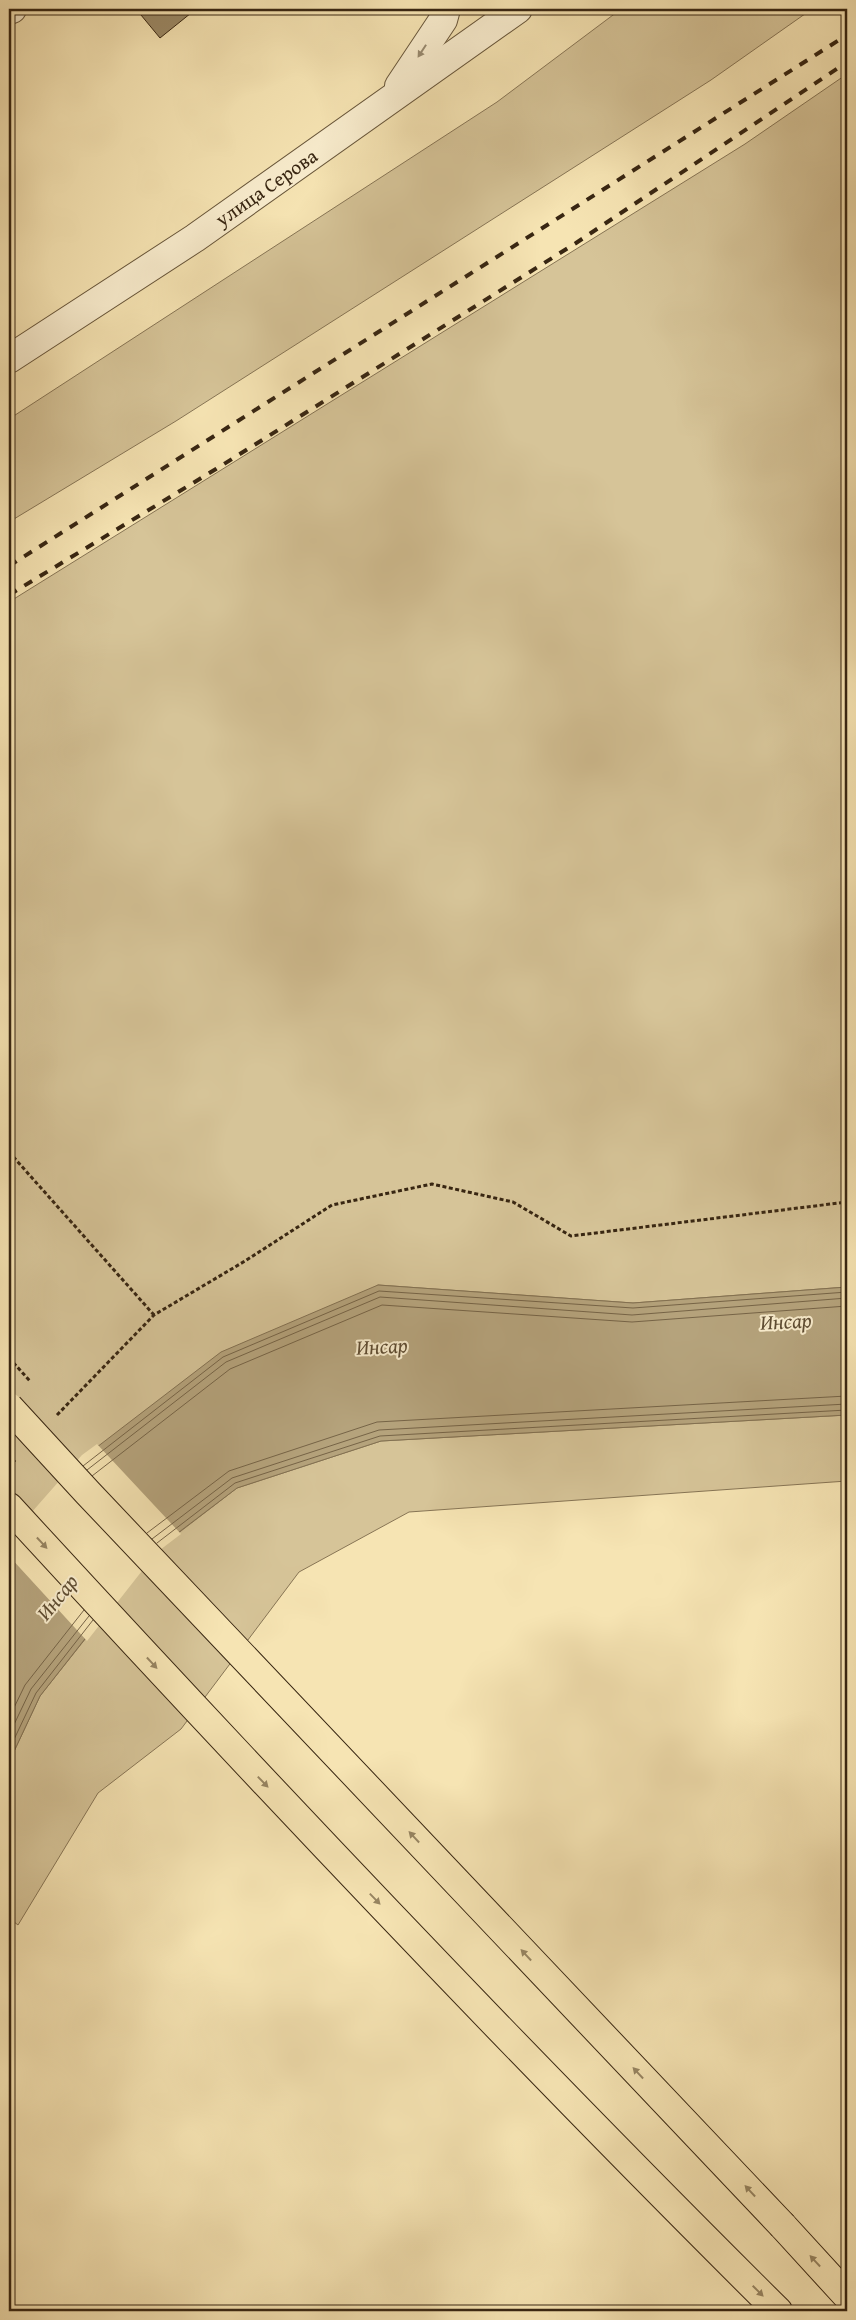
<svg xmlns="http://www.w3.org/2000/svg" width="856" height="2320" font-family="'Gentium Book Plus',serif">
  <rect width="100%" height="100%" fill="#f6e4b3"/>
  <filter id="stains"><feTurbulence type="fractalNoise" baseFrequency=".004" numOctaves="4"/><feColorMatrix values="0 0 0 0 .2 0 0 0 0 .09 0 0 0 0 .02 0 0 0 .5 -.17"/></filter>
  <radialGradient id="worn" r=".72"><stop offset=".6" stop-color="#630" stop-opacity="0"/><stop offset="1" stop-color="#630" stop-opacity=".3"/></radialGradient>
  <g fill="#d6c498" stroke="#877555">
    <polygon points="621,9 812,9 711,80 176,421 9,522 9,419 497,102"/>
    <polygon points="847,74 847,1287 633,1303 378,1285 9,1542 9,602 745,144"/>
    <polygon points="847,1415 847,1481 409,1512 299,1572 181,1729 98,1793 18,1925 9,1918 9,1762 40,1696 155,1551 237,1488 381,1441"/>
  </g>
  <polygon fill="#b5a37c" stroke="#837152" points="378,1285 633,1303 847,1287 847,1415 381,1441 237,1488 154,1551 40,1696 9,1762 9,1542 84,1457 221,1352"/>
  <polygon fill="#f6e4b3" points="97,1444 181,1534 156,1553 87,1641 9,1556 9,1538 82,1455"/>
  <g fill="none" stroke-linecap="round" stroke-linejoin="round">
    <g stroke="#766447" stroke-width="1">
      <polyline points="83,1466 223,1357 379,1291 633,1308 847,1292"/>
      <polyline points="87,1470 226,1362 380,1297 632,1315 847,1298"/>
      <polyline points="92,1476 230,1369 382,1305 632,1322 847,1306"/>
      <polyline points="147,1533 229,1471 377,1422 847,1396"/>
      <polyline points="152,1539 232,1478 379,1430 847,1404"/>
      <polyline points="157,1543 235,1483 380,1436 847,1410"/>
      <polyline points="9,1718 25,1685 84,1610"/>
      <polyline points="9,1735 31,1689 89,1616"/>
      <polyline points="9,1750 36,1693 93,1620"/>
    </g>
  </g>
  <polygon fill="#9b8966" stroke="#382612" points="136,9 196,9 160,38"/>
  <g fill="none" stroke-linecap="round" stroke-linejoin="round">
    <g stroke="#68563a" stroke-width="30">
      <g id="minor">
        <polyline points="9,10 12,9"/>
        <polyline points="399,86 443,20 446,9"/>
        <polyline points="9,359 195,238 518,9"/>
      </g>
    </g>
    <g stroke="#382612" stroke-width="30">
      <g id="major">
        <path d="M9,1507C260,1780 515,2050 778,2311"/>
        <polyline points="783,2226 847,2296"/>
      </g>
    </g>
    <g stroke="#382612" stroke-width="3" stroke-dasharray="4 2.5" stroke-linecap="butt">
      <polyline points="9,1152 154,1315"/>
      <polyline points="57,1415 154,1315 245,1261 332,1205 432,1184 513,1202 571,1236 847,1202"/>
      <polyline points="9,1466 15,1460"/>
    </g>
    <use href="#minor" stroke="#f9edce" stroke-width="28"/>
    <use href="#major" stroke="#f6e4b3" stroke-width="28"/>
    <g stroke="#382612" stroke-width="4" stroke-dasharray="9 9" stroke-linecap="butt">
      <polyline points="9,566 847,35"/>
      <polyline points="9,595 216,469 576,243 847,62"/>
    </g>
    <g stroke="#382612" stroke-width="30" stroke-linecap="butt">
      <polyline id="major-bridge" points="9,1407 88,1493 783,2226"/>
    </g>
    <polyline stroke="#382612" stroke-width="3" stroke-dasharray="4 2.5" stroke-linecap="butt" points="9,1358 30,1381"/>
    <use href="#major-bridge" stroke="#f6e4b3" stroke-width="28"/>
  </g>
  <defs><path id="oneway-solid" d="M-6-.8H1V-3.2L6.5 0L1 3.2V.8H-6Z" transform="scale(1.25)"/></defs>
  <use fill="#988a70" href="#oneway-solid" transform="translate(422 51) rotate(123)"/>
  <g fill="#978562">
    <use href="#oneway-solid" transform="translate(42 1543) rotate(47)"/>
    <use href="#oneway-solid" transform="translate(152 1663) rotate(47)"/>
    <use href="#oneway-solid" transform="translate(263 1782) rotate(46)"/>
    <use href="#oneway-solid" transform="translate(414 1837) rotate(-133)"/>
    <use href="#oneway-solid" transform="translate(375 1899) rotate(46)"/>
    <use href="#oneway-solid" transform="translate(526 1955) rotate(-133)"/>
    <use href="#oneway-solid" transform="translate(638 2073) rotate(-133)"/>
    <use href="#oneway-solid" transform="translate(750 2191) rotate(-133)"/>
    <use href="#oneway-solid" transform="translate(815 2261) rotate(-133)"/>
    <use href="#oneway-solid" transform="translate(758 2291) rotate(45)"/>
  </g>
  <g text-anchor="middle" dominant-baseline="central" stroke-width="4" stroke-linejoin="round" paint-order="stroke">
    <g font-size="20" fill="#382612" stroke="#f9edce">
      <text transform="translate(266 187) rotate(-35)">улица Серова</text>
    </g>
    <g font-size="21" font-style="italic" fill="#5e4c32" stroke="#f9edce">
      <text transform="translate(786 1321) rotate(-3)">Инсар</text>
      <text transform="translate(382 1346) rotate(-3)">Инсар</text>
      <text transform="translate(57 1597) rotate(-51)">Инсар</text>
    </g>
  </g>
  <rect width="856" height="2320" fill="none" stroke="#f6e4b3" stroke-width="30"/>
  <rect x="10" y="10" width="836" height="2300" fill="none" stroke="#382612" stroke-width="2.5"/>
  <rect x="15" y="15" width="826" height="2290" fill="none" stroke="#382612"/>
  <rect width="100%" height="100%" filter="url(#stains)"/>
  <rect width="100%" height="100%" fill="url(#worn)"/>
</svg>
